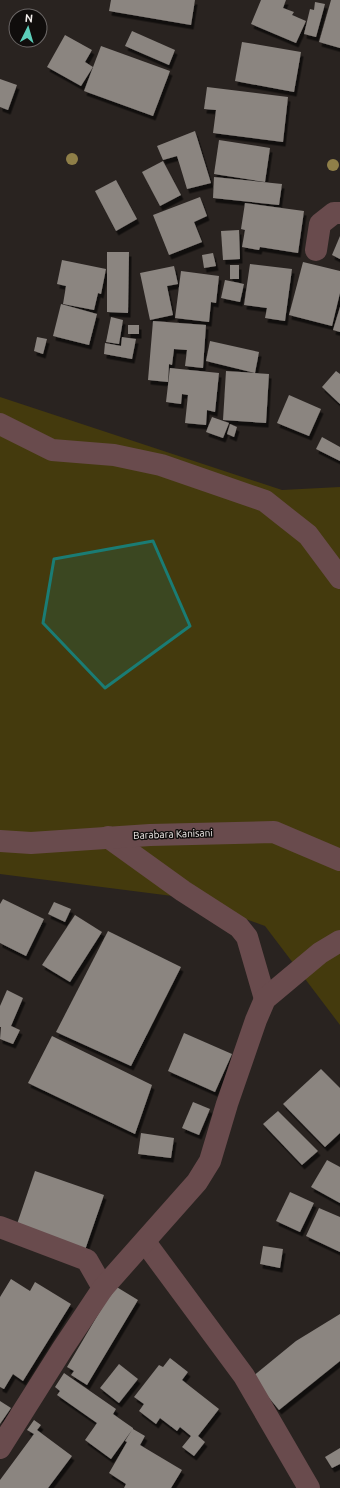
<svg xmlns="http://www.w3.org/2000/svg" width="340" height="1488" font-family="Ubuntu,sans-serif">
  <defs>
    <filter id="shadow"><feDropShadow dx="2.5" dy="4.5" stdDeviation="0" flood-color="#0009"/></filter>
  </defs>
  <rect width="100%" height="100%" fill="#292320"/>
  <polygon fill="#443a0d" points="0,397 282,490 340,487 340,1025 265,926 188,898 0,874"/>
  <g fill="#8b8580" filter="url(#shadow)">
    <polygon points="111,0 195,0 191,25 109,11"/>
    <polygon points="261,0 286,0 283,8 294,12 292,15 306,21 296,43 251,24"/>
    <polygon points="331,0 340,0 340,48 319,42"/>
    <polygon points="315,2 325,4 316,37 304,34 310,9 314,10"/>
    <polygon points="132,31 175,50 169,65 125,46"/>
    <polygon points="65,35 92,50 85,62 93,67 81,86 47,67"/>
    <polygon points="242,42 301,52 294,92 235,81"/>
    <polygon points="101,46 170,71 153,116 84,91"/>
    <polygon points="0,79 17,85 8,110 0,107"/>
    <polygon points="207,87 288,97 283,142 213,133 216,110 204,109"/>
    <polygon points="195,131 211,183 187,189 177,156 163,160 157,146"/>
    <polygon points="219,140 270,148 265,182 214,174"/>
    <polygon points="163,161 181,195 160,206 142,172"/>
    <polygon points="214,177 282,184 279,205 213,198"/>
    <polygon points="116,180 137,219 116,231 95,191"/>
    <polygon points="200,197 207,216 194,222 202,242 169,255 153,215"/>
    <polygon points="245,203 304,211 298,253 260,247 259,250 242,247 245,230 241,229"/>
    <polygon points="239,230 240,259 223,260 221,231"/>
    <polygon points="340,236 340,259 332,255"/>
    <polygon points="107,252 129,252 128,313 107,312"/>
    <polygon points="213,253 216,266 204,268 202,255"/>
    <polygon points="62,260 106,269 101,294 98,293 94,310 63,304 66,286 57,284"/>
    <polygon points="303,262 340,271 340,293 332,326 289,315"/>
    <polygon points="250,264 292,269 285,321 265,318 267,308 244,305"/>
    <rect x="230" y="265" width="9" height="14"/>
    <polygon points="174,266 178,284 167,286 173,315 150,320 140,273"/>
    <polygon points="181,271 219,276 216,303 211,302 209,322 175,318"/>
    <polygon points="225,280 244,284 240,302 221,298"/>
    <polygon points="61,304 97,314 89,345 53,336"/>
    <polygon points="340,307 340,332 333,330"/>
    <polygon points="111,317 123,320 119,344 106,342"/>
    <polygon points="153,321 206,325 203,368 185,366 187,350 174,349 172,365 169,364 168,382 148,380"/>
    <rect x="128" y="325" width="11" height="9"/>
    <polygon points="37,337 47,339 43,354 34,351"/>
    <polygon points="122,337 136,339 132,359 104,354 105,343 121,346"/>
    <polygon points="210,341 259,352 255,373 206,361"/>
    <polygon points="170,368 219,373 215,412 207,410 206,425 185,423 188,395 182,394 181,404 166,402"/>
    <polygon points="226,371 269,374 266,423 223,420"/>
    <polygon points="336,371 340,374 340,404 322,387"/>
    <polygon points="289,395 321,409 309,436 277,423"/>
    <polygon points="212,417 229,423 223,438 206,432"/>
    <polygon points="230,424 237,427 234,437 227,434"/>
    <polygon points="322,437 340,447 340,461 316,449"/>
    <polygon points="3,899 44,919 26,956 0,943 0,904"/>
    <polygon points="54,902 71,909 65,922 48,914"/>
    <polygon points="75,915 102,932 70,982 42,965"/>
    <polygon points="108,931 181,967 131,1066 56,1032"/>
    <polygon points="7,990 23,998 11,1026 20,1030 13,1044 0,1039 1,1027 0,1027 0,1006"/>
    <polygon points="184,1033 232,1054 215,1092 168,1071"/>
    <polygon points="52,1036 152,1085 135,1134 28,1083"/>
    <polygon points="321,1069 340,1088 340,1133 325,1147 283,1104"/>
    <polygon points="193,1102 210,1109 199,1135 182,1128"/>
    <polygon points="278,1111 318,1151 302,1165 263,1124"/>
    <polygon points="141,1133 174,1138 171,1158 138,1154"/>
    <polygon points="327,1160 340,1167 340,1203 311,1187"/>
    <polygon points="35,1171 104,1195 85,1250 16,1227"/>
    <polygon points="290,1192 314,1203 300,1232 276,1221"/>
    <polygon points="319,1208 340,1217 340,1252 306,1236"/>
    <polygon points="263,1246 283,1249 280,1268 260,1264"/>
    <polygon points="11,1279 30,1291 35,1282 71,1304 23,1381 13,1374 4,1389 0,1387 0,1297"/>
    <polygon points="115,1286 138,1300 87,1385 71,1375 74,1371 67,1367"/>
    <polygon points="340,1314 340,1361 279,1410 252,1377 296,1341"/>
    <polygon points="170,1358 188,1372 182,1380 219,1409 198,1436 205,1442 194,1456 182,1447 191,1436 180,1427 177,1431 160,1418 156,1424 139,1411 144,1404 134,1397 159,1365 163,1367"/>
    <polygon points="119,1364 138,1379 119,1403 100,1388"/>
    <polygon points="64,1373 116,1409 113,1414 133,1428 133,1429 145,1436 140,1445 182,1470 171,1488 124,1488 126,1484 109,1473 127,1442 125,1441 132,1430 111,1459 85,1440 97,1423 57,1395 60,1391 55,1387"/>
    <polygon points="0,1401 11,1408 0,1424"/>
    <polygon points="34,1420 41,1425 37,1430 72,1456 48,1488 0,1488 0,1480 34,1434 27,1430"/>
    <polygon points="340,1448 340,1464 332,1468 325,1457"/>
  </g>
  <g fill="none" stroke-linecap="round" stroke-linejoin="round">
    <g stroke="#694b4d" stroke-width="22">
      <polyline points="316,250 320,224 334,213 340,213"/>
      <polyline points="0,424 52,450 114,455 161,465 265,501 308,535 340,578"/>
      <polyline points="108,837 183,891 239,927 247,937 265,999"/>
      <polyline points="0,841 31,843 150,835 274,832 340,860"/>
      <polyline points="0,1227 87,1260 103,1288"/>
      <polyline points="145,1242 244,1376 309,1488"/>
      <polyline points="0,1448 63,1348 103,1288 197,1182 210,1161 227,1104 256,1020 265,999 320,953 340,941"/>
    </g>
  </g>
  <g fill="#8f7f48">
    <circle cx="72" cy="159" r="6"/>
    <circle cx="333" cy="165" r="6"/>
  </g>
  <path fill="#1a7c74" fill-opacity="0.2" stroke="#1a7c74" stroke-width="3" stroke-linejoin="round" d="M153,541L190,626L105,688L43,623L54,559Z"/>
  <g text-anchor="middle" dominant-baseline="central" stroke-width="3" stroke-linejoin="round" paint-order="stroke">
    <g font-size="10" fill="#f3eeec" stroke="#100d0c">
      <text transform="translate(173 834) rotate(-2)">Barabara Kanisani</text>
    </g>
  </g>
  <g transform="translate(28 28) rotate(5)"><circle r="19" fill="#100d0c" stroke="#6b6766"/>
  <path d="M0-3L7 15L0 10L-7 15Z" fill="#5cceba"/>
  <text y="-6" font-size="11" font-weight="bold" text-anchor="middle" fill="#f3eeec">N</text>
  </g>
</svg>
